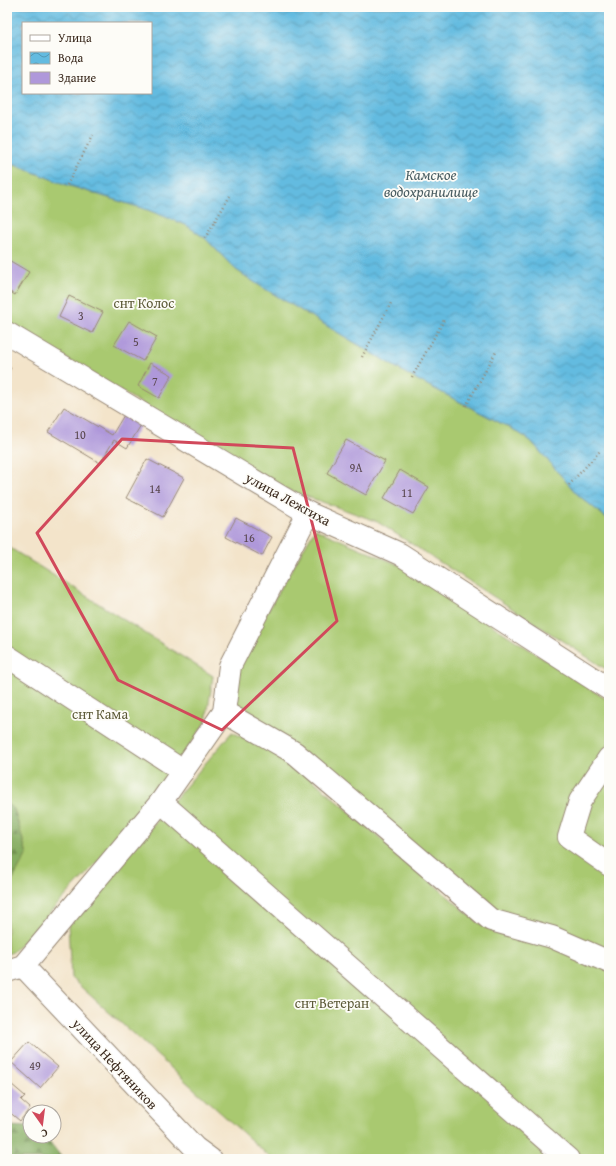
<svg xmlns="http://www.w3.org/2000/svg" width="616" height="1166" font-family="'Gentium Book Plus',serif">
  <defs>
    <pattern id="forest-firs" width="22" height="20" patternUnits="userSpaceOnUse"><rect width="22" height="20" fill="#86ad62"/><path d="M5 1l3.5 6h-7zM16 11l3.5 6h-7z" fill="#6f8d50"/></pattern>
    <pattern id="water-waves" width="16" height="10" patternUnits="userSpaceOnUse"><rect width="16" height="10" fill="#63bbe0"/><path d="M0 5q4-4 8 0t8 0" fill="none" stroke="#5398b5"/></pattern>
  </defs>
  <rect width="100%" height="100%" fill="#fdfcf7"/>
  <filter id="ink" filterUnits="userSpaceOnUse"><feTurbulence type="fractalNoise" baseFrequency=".025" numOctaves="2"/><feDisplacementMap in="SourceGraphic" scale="8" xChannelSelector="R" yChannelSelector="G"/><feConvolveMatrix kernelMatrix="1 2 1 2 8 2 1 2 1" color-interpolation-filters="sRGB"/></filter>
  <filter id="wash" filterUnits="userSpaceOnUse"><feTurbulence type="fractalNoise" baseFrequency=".012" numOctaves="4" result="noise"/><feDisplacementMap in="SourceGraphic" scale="16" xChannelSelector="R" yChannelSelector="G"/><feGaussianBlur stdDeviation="0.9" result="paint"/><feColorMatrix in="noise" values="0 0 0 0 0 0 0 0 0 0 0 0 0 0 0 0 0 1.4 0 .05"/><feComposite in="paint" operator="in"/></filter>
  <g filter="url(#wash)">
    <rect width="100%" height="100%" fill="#f3e4ca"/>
    <g fill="url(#forest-firs)" stroke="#606c40">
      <polygon points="7,804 14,809 27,854 7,890"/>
      <polygon points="7,1126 30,1127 30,1136 45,1136 63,1159 7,1159"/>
    </g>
    <g fill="#a9c970" stroke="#727a47">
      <polygon points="7,162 67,185 148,210 186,225 205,238 235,269 257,284 412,377 516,431 531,441 577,494 609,520 609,671 376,521 283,488 7,323"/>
      <polygon points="315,529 399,565 609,701 609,952 494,911 232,709 238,662"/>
      <polygon points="7,546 213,676 206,722 134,823 13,952 7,954 7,890 27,854 14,809 7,804"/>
      <polygon points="232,732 292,762 481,925 567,950 609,968 609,1159 272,1159 71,978 68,925"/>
    </g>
    <path fill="url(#water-waves)" stroke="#4f727f" fill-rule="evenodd" d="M7,7H609V520L577,494L531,441L516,431L412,377L257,284L235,269L205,238L186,225L148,210L67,185L7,162ZM23,23H151V93H23Z"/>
    <g id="blocks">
      <g fill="#af98da">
        <polygon points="7,259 29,272 15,295 7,290"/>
        <polygon points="69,296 103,312 92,333 59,317"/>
        <polygon points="129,321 157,337 143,361 114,345"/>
        <polygon points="150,363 172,375 159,398 138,386"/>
        <polygon points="7,366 11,368 7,375"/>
        <polygon points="64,407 112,435 124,415 141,425 127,448 114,440 100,463 48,432"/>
        <polygon points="346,440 385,461 366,495 327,473"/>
        <polygon points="147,459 184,478 163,517 126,498"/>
        <polygon points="400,470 429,487 413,514 384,498"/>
        <polygon points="236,518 272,537 262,556 226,537"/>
        <polygon points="29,1042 58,1067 40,1088 11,1062"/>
        <polygon points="11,1084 25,1096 21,1100 30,1108 20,1121 7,1110 7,1088"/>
      </g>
    </g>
  </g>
  <g filter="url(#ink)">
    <use href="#blocks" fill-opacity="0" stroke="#978774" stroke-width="1"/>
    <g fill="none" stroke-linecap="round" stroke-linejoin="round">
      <g stroke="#978774" stroke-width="24">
        <g id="minor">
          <polyline points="7,333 308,513 400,554 609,689"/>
          <polyline points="7,656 183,771"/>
          <polyline points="224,712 295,753 491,920 552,937 609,962"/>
          <polyline points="609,758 580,801 569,837 609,865"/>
          <polyline points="161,802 568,1159"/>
          <polyline points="23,966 195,1148 210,1159"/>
          <polyline points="7,971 23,966 161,802 224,712 230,666 308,513"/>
        </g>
      </g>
      <g stroke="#978774" stroke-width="2.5" stroke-dasharray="1 3" stroke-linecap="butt">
        <polyline points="67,185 93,135"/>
        <polyline points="205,238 230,196"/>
        <polyline points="362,357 391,303"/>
        <polyline points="412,377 445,318"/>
        <polyline points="466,406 496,352"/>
        <polyline points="569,485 600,451"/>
      </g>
      <use href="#minor" stroke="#fff" stroke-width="22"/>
    </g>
  </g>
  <path fill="none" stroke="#d1495b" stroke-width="3" stroke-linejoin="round" d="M122,439L293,448L337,621L222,730L118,680L37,533Z"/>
  <g text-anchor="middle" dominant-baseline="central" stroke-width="3.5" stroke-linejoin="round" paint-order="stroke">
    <g font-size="12" fill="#58464d">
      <text x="81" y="315">3</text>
      <text x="136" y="341">5</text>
      <text x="155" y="381">7</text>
      <text x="80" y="434">10</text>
      <text x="356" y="467">9А</text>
      <text x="155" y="488">14</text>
      <text x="407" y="492">11</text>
      <text x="249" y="537">16</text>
      <text x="35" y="1065">49</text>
    </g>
    <g font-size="14" fill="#5c5a37" stroke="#fdfcf7">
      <text x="144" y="303">снт Колос</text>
      <text x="100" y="714">снт Кама</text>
      <text x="332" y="1003">снт Ветеран</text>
    </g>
    <g font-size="14" fill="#3b2a1e" stroke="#fdfcf7">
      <text transform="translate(288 499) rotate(29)">улица Лежгиха</text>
      <text transform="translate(115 1064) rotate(47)">улица Нефтяников</text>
    </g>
    <g font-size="15" font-style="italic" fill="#495d62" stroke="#fdfcf7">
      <text x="431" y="174">Камское<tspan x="431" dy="17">водохранилище</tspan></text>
    </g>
  </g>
  <rect width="616" height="1166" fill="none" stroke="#fdfcf7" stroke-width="24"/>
  <rect x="22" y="22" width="130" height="72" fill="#fdfcf7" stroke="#afa8a0"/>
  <rect x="30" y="35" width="20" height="6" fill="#ffffff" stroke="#afa8a0"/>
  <text x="58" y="42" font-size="12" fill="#3b2a1e">Улица</text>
  <rect x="30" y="52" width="20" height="12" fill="url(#water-waves)" stroke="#afa8a0"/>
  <text x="58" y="62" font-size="12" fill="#3b2a1e">Вода</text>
  <rect x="30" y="72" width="20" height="12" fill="#af98da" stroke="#afa8a0"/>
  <text x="58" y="82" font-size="12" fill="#3b2a1e">Здание</text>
  <g transform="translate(42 1124) rotate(166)"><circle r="19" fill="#fdfcf7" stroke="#afa8a0"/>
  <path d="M0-3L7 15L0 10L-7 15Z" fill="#d1495b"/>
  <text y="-6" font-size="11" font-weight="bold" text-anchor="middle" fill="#3b2a1e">С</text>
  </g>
</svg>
